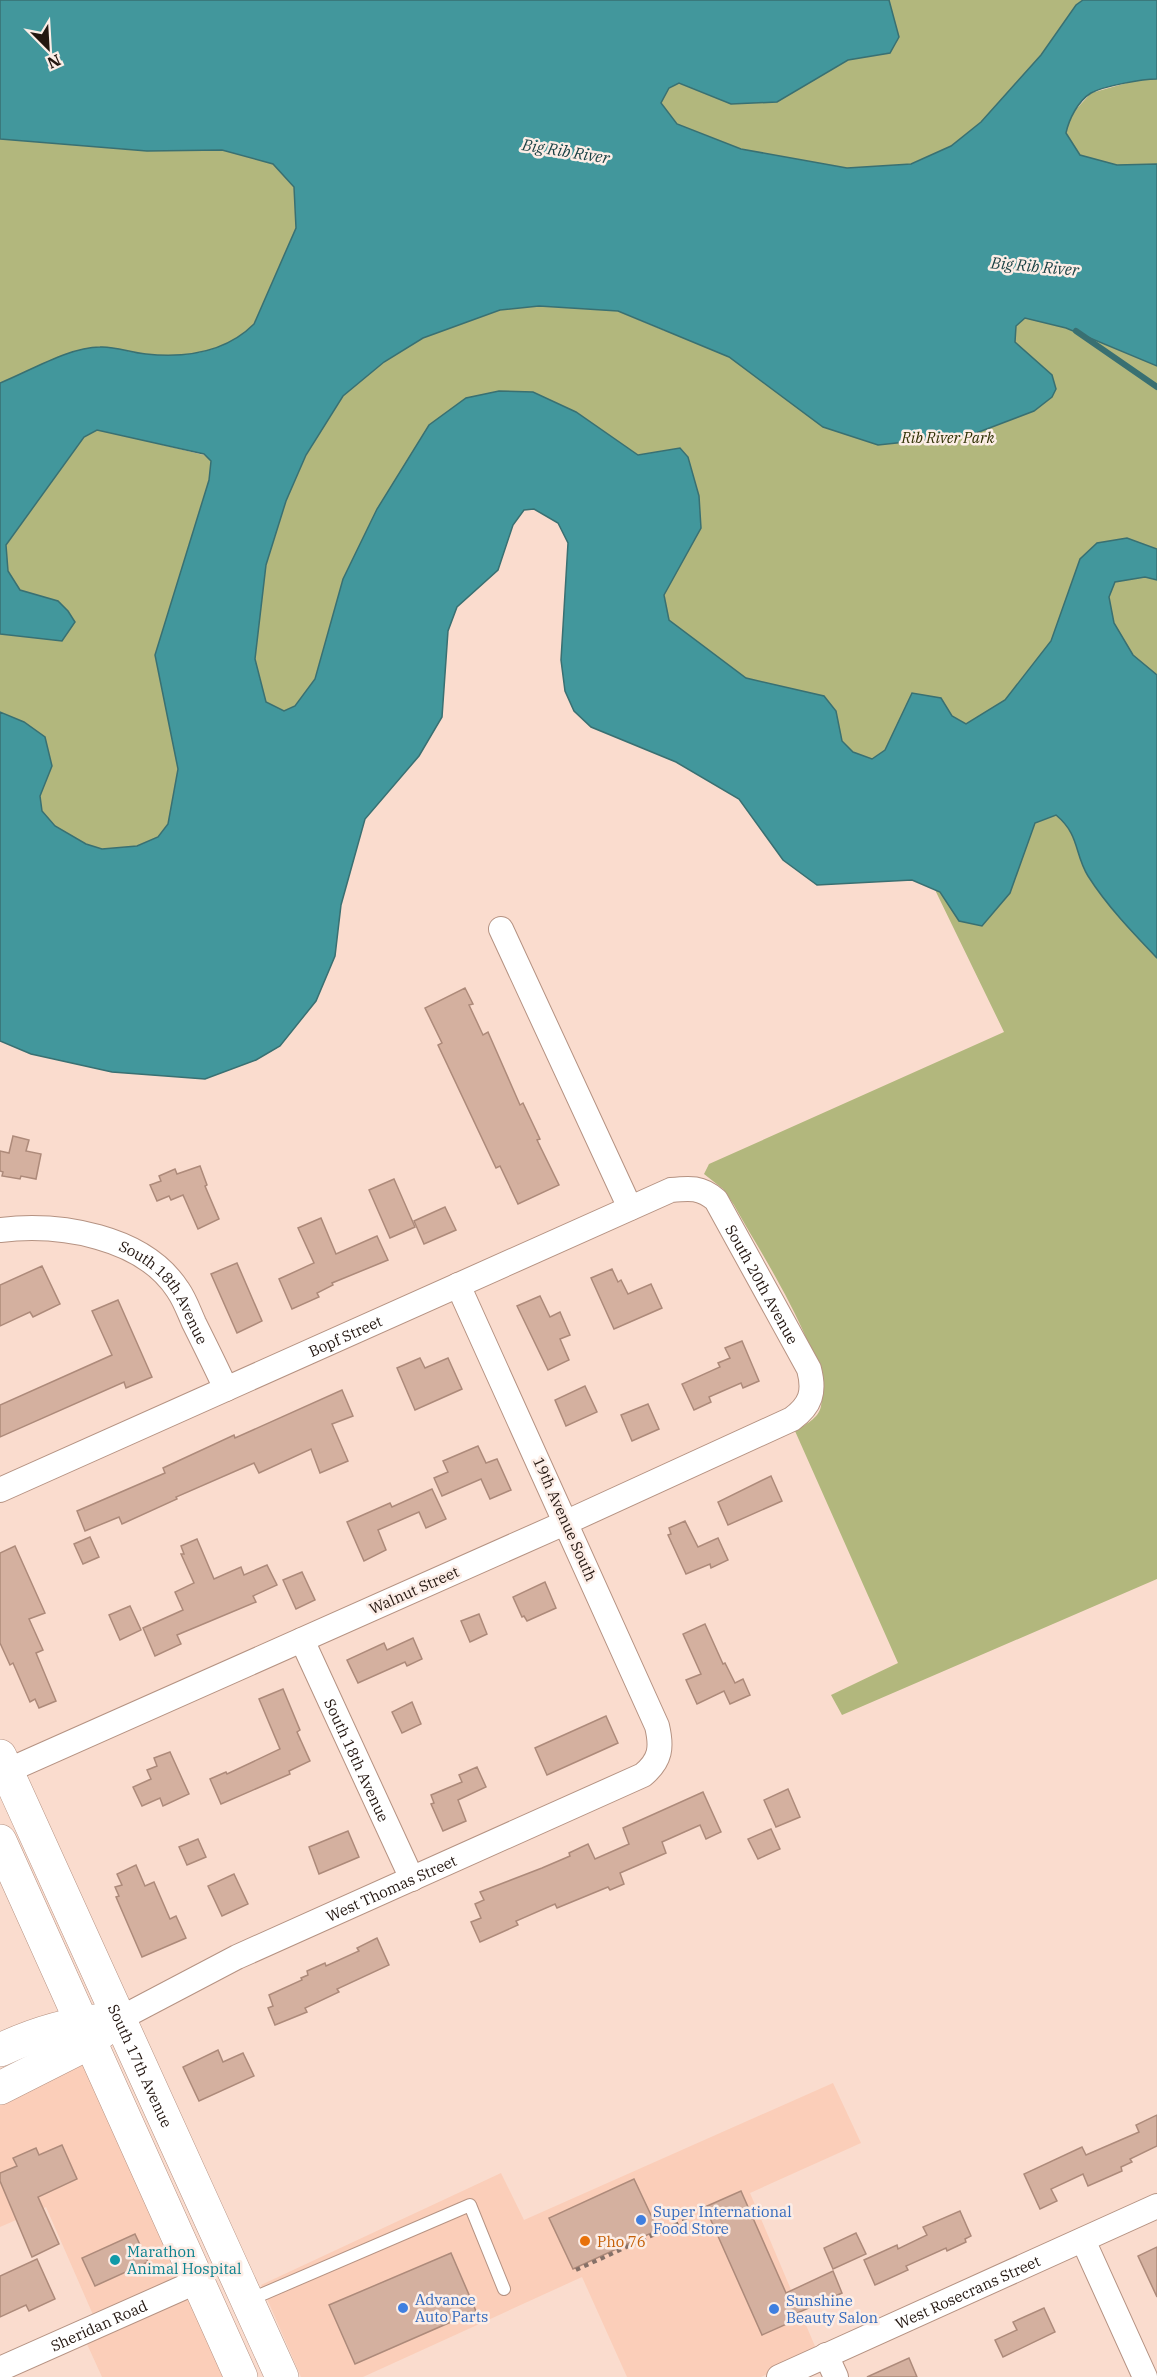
<svg xmlns="http://www.w3.org/2000/svg" width="1157" height="2377" font-family="'IBM Plex Serif',serif">
  <rect width="100%" height="100%" fill="#fadcce"/>
  <g fill="#fbceb9">
    <polygon points="82,2062 225,2377 102,2377 87,2344 94,2317 46,2207 0,2227 0,2102"/>
    <polygon points="833,2083 861,2143 750,2193 817,2351 761,2377 627,2377 582,2277 363,2377 301,2377 261,2285 501,2173 524,2220"/>
  </g>
  <g fill="#b2b77d">
    <polygon points="889,0 1083,0 1076,5 1041,55 981,122 951,146 911,164 847,168 741,149 677,124 661,103 669,88 679,83 731,104 777,102 848,60 890,53"/>
    <path d="M1141,79H1157V1579L842,1715L831,1695L898,1663L795,1431C805,1425 819,1418 821,1406C831,1359 758,1249 734,1205L723,1189L704,1174L709,1164L1004,1032L872,760L853,752L842,741L836,711L824,696L746,678L669,620L664,595L701,528L699,496L688,457L680,448L638,455L576,412L343,579L315,679L295,706L284,711L266,702L255,659L266,565L286,501L306,455L343,396L384,362L423,338L500,310L539,306L618,311L665,331L1078,152L1066,133L1069,117L1091,93Z"/>
    <path d="M0,139L147,151L222,150L273,163L294,187L296,228L254,324C225,353 185,358 146,354C131,353 115,347 100,347C72,347 27,372 0,383Z"/>
    <polygon points="97,429 204,455 211,461 209,480 155,655 178,769 168,824 158,837 137,846 102,849 86,845 55,826 42,811 39,796 52,766 45,737 24,722 0,712 0,634 62,641 58,601 20,590 8,571 6,545 84,437"/>
  </g>
  <path fill="#42979c" stroke="#397072" stroke-width="1.5" d="M0,0H889L899,37L890,53L848,60L777,102L731,104L679,83L669,88L661,103L677,124L741,149L847,168L911,164L951,146L981,122L1041,55L1076,5L1083,0H1157V79C1142,79 1104,86 1091,93C1078,101 1069,119 1066,133L1080,155L1117,165L1157,164V366L1066,328L1025,318L1016,326L1015,342L1052,375L1056,389L1052,397L1034,411L971,435L878,445L823,427L729,357L618,311L539,306L500,310L423,338L384,362L343,396L306,455L286,501L266,565L255,659L266,702L284,711L295,706L315,679L343,579L377,509L429,425L466,398L499,391L533,392L576,412L638,455L680,448L688,457L699,496L701,528L664,595L669,620L746,678L824,696L836,711L842,741L853,752L872,759L885,750L912,693L941,698L952,716L966,724L1005,700L1051,641L1080,559L1097,543L1127,538L1157,549V580L1145,577L1115,582L1109,597L1114,623L1133,655L1157,675V958C1133,933 1107,906 1088,876C1074,853 1080,835 1056,815L1035,823L1010,893L982,926L959,921L940,892L912,880L817,885L783,860L739,799L676,762L591,727L574,711L565,691L561,660L568,543L558,523L534,509L524,510L513,525L498,570L457,607L448,631L442,717L419,756L365,819L341,905L335,956L316,1001L280,1046L256,1060L205,1079L112,1072L31,1054L0,1041V712L24,722L45,737L52,766L40,796L42,811L55,826L86,844L102,849L137,846L158,837L168,824L178,769L155,655L209,480L211,461L204,454L97,430L84,437L6,545L8,571L20,590L58,601L68,611L75,622L62,641L0,634V383C30,371 69,347 100,347C115,346 131,353 146,354C185,358 225,353 254,324L296,228L294,187L273,164L222,150L147,151L0,139Z"/>
  <g fill="none" stroke-linecap="round" stroke-linejoin="round">
    <polyline stroke="#397072" stroke-width="6" points="1076,331 1157,387"/>
  </g>
  <g fill="#d4b09f" stroke="#ad8a7a" stroke-width="1.5">
    <polygon points="465,988 473,1004 469,1005 483,1035 488,1032 520,1105 523,1103 540,1139 537,1140 559,1185 518,1204 500,1166 496,1168 438,1045 442,1043 425,1008"/>
    <polygon points="13,1136 29,1140 26,1151 41,1154 36,1179 21,1176 20,1179 2,1176 3,1172 0,1171 0,1151 9,1153"/>
    <polygon points="200,1166 207,1185 205,1186 219,1219 198,1229 183,1195 171,1200 169,1196 157,1201 150,1185 161,1181 159,1176 175,1169 177,1174"/>
    <polygon points="394,1179 415,1227 390,1238 369,1190"/>
    <polygon points="445,1207 456,1230 424,1244 414,1221"/>
    <polygon points="321,1218 336,1254 377,1236 388,1260 332,1283 333,1285 317,1293 319,1297 292,1309 279,1279 314,1263 298,1228"/>
    <polygon points="237,1263 262,1321 237,1333 211,1274"/>
    <polygon points="42,1266 60,1304 33,1317 30,1312 0,1326 0,1285"/>
    <polygon points="612,1269 618,1282 621,1280 628,1294 651,1284 662,1308 614,1329 591,1278"/>
    <polygon points="540,1296 550,1317 560,1312 570,1335 560,1339 569,1360 548,1370 517,1306"/>
    <polygon points="118,1300 152,1377 126,1388 124,1382 0,1437 0,1405 112,1355 92,1311"/>
    <polygon points="742,1341 759,1381 743,1388 741,1383 709,1397 711,1402 694,1410 682,1384 720,1367 718,1363 730,1358 725,1348"/>
    <polygon points="420,1358 425,1368 448,1358 462,1389 415,1410 397,1368"/>
    <polygon points="585,1386 597,1412 566,1426 555,1400"/>
    <polygon points="342,1390 353,1416 332,1424 348,1461 320,1473 311,1449 259,1473 254,1463 176,1497 177,1499 122,1524 119,1517 85,1531 77,1511 165,1473 163,1468 234,1435 235,1438"/>
    <polygon points="648,1404 659,1429 632,1441 621,1415"/>
    <polygon points="478,1446 486,1463 497,1459 511,1490 490,1499 481,1479 442,1496 434,1478 448,1472 443,1461"/>
    <polygon points="771,1476 782,1501 728,1525 718,1502"/>
    <polygon points="432,1489 446,1519 426,1528 419,1512 378,1530 386,1550 364,1561 347,1522 390,1503 392,1507"/>
    <polygon points="685,1521 698,1547 718,1538 728,1560 711,1568 710,1564 686,1574 668,1535 671,1534 669,1528"/>
    <polygon points="90,1537 99,1557 83,1564 74,1544"/>
    <polygon points="197,1539 214,1579 241,1567 244,1575 267,1565 277,1585 253,1596 256,1602 177,1635 181,1644 155,1656 143,1628 183,1610 175,1592 194,1583 181,1554 184,1554 181,1546"/>
    <polygon points="15,1546 45,1613 29,1619 43,1650 36,1653 56,1701 39,1708 35,1699 30,1702 13,1663 10,1665 0,1643 0,1553"/>
    <polygon points="302,1572 315,1600 296,1609 283,1580"/>
    <polygon points="545,1582 556,1608 527,1621 524,1616 522,1617 513,1597"/>
    <polygon points="130,1606 141,1630 120,1640 109,1615"/>
    <polygon points="479,1614 487,1634 470,1642 461,1621"/>
    <polygon points="705,1624 723,1664 725,1663 735,1683 743,1679 750,1695 730,1704 724,1691 697,1704 686,1680 701,1674 683,1634"/>
    <polygon points="413,1638 422,1659 407,1666 405,1662 358,1683 347,1660 384,1643 387,1650"/>
    <polygon points="283,1689 300,1730 297,1732 310,1761 289,1771 290,1774 221,1804 210,1779 226,1772 227,1774 280,1749 259,1699"/>
    <polygon points="412,1702 421,1724 402,1733 392,1712"/>
    <polygon points="606,1716 618,1743 547,1775 535,1748"/>
    <polygon points="170,1752 189,1794 163,1806 160,1798 142,1806 133,1787 151,1779 147,1770 157,1766 154,1758"/>
    <polygon points="477,1767 486,1787 458,1800 466,1821 443,1831 431,1804 434,1803 431,1795 462,1782 459,1775"/>
    <polygon points="788,1789 800,1817 776,1827 764,1800"/>
    <polygon points="703,1792 721,1832 706,1839 700,1825 662,1842 666,1853 620,1873 624,1884 610,1890 608,1887 557,1908 555,1904 516,1921 518,1925 480,1942 471,1922 481,1918 475,1904 484,1900 480,1892 542,1868 570,1856 569,1853 588,1844 595,1859 629,1844 623,1828"/>
    <polygon points="771,1829 780,1849 758,1859 748,1839"/>
    <polygon points="348,1831 359,1857 319,1874 309,1847"/>
    <polygon points="198,1839 206,1857 187,1865 179,1847"/>
    <polygon points="136,1865 145,1886 154,1882 170,1919 176,1916 186,1938 142,1957 116,1897 119,1896 115,1887 122,1885 117,1874"/>
    <polygon points="234,1874 248,1904 222,1916 208,1886"/>
    <polygon points="377,1938 389,1965 337,1989 339,1992 305,2008 307,2012 275,2025 268,2008 273,2006 269,1995 302,1980 301,1978 308,1975 307,1971 325,1963 326,1966 359,1951 357,1948"/>
    <polygon points="218,2050 223,2062 243,2053 254,2076 199,2101 183,2067"/>
    <polygon points="1157,2115 1157,2146 1130,2159 1132,2162 1121,2167 1122,2171 1088,2186 1083,2174 1051,2189 1057,2201 1040,2209 1024,2174 1082,2147 1086,2155 1139,2132 1136,2125"/>
    <polygon points="62,2145 77,2179 38,2197 59,2244 32,2257 0,2181 0,2173 17,2166 13,2158 36,2148 39,2155"/>
    <polygon points="634,2179 658,2230 573,2269 549,2218"/>
    <polygon points="741,2191 786,2293 833,2271 842,2293 795,2314 798,2319 762,2335 705,2207"/>
    <polygon points="960,2211 971,2236 965,2239 966,2242 947,2251 946,2248 906,2266 908,2270 875,2285 864,2260 897,2245 898,2249 927,2235 923,2227"/>
    <polygon points="856,2233 866,2254 833,2269 824,2248"/>
    <polygon points="135,2234 148,2262 95,2286 82,2258"/>
    <polygon points="1157,2247 1157,2297 1138,2256"/>
    <polygon points="451,2253 476,2311 355,2364 329,2305"/>
    <polygon points="37,2259 55,2299 29,2311 26,2305 0,2317 0,2276"/>
    <polygon points="1044,2308 1055,2332 1003,2357 995,2340 1017,2330 1013,2322"/>
    <polygon points="909,2358 917,2377 867,2377"/>
  </g>
  <g fill="none" stroke-linecap="round" stroke-linejoin="round">
    <g stroke="#b59282" stroke-width="14">
      <polyline id="service" points="249,2300 470,2205 504,2289"/>
    </g>
    <g stroke="#b59282" stroke-width="26">
      <g id="minor">
        <polyline points="501,929 630,1208"/>
        <path id="s1" d="M0,1230C60,1223 143,1236 178,1290C185,1300 189,1312 194,1323C205,1345 216,1367 226,1389"/>
        <path id="s2" d="M0,1490L671,1190C690,1188 701,1187 716,1200L809,1369C815,1392 811,1405 792,1419L567,1522L7,1771"/>
        <path id="s3" d="M302,1640L412,1879"/>
        <path id="s4" d="M121,2018L237,1957L643,1775C661,1760 662,1747 657,1726L458,1285"/>
        <polyline points="1083,2240 1145,2377"/>
        <polyline points="826,2355 836,2377"/>
        <path id="s5" d="M0,2369L198,2281"/>
        <path id="s6" d="M779,2377L1157,2206"/>
      </g>
    </g>
    <g stroke="#b59282" stroke-width="34">
      <g id="secondary">
        <path id="s7" d="M0,1756L282,2377"/>
        <polyline points="0,1841 241,2377"/>
        <path d="M0,2050C34,2034 66,2024 104,2020"/>
        <polyline points="0,2088 81,2047 107,2028"/>
      </g>
    </g>
    <polyline stroke="#867168" stroke-width="4" stroke-dasharray="4.5 4.5" stroke-linecap="butt" points="576,2270 688,2219"/>
    <use href="#service" stroke="#fff" stroke-width="12"/>
    <use href="#minor" stroke="#fff" stroke-width="24"/>
    <use href="#secondary" stroke="#fff" stroke-width="33"/>
  </g>
  <g fill="#3f7fe0" stroke="#fcede6" stroke-width="2">
    <circle cx="641" cy="2220" r="6"/>
    <circle cx="403" cy="2308" r="6"/>
    <circle cx="774" cy="2309" r="6"/>
  </g>
  <circle fill="#e8710a" stroke="#fcede6" stroke-width="2" cx="585" cy="2241" r="6"/>
  <circle fill="#0f9aa8" stroke="#fcede6" stroke-width="2" cx="115" cy="2260" r="6"/>
  <g text-anchor="middle" dominant-baseline="central" stroke-width="5" stroke-linejoin="round" paint-order="stroke">
    <g font-size="15" font-style="italic" fill="#2c2e00" stroke="#fcede6">
      <text x="948" y="437">Rib River Park</text>
    </g>
    <g font-size="15" fill="#231610" stroke="#fcede6">
      <text stroke="none"><textPath href="#s2" startOffset="879">South 20th Avenue</textPath></text>
      <text stroke="none"><textPath href="#s1" startOffset="189">South 18th Avenue</textPath></text>
      <text stroke="none"><textPath href="#s2" startOffset="378">Bopf Street</textPath></text>
      <text transform="translate(565 1519) rotate(66)">19th Avenue South</text>
      <text transform="translate(414 1590) rotate(-24)">Walnut Street</text>
      <text stroke="none"><textPath href="#s3" startOffset="132">South 18th Avenue</textPath></text>
      <text stroke="none"><textPath href="#s4" startOffset="300">West Thomas Street</textPath></text>
      <text stroke="none"><textPath href="#s7" startOffset="340">South 17th Avenue</textPath></text>
      <text stroke="none"><textPath href="#s6" startOffset="207">West Rosecrans Street</textPath></text>
      <text stroke="none"><textPath href="#s5" startOffset="108">Sheridan Road</textPath></text>
    </g>
    <g font-size="15" fill="#366cbe" stroke="#fcede6" text-anchor="start">
      <text x="653" y="2211">Super International<tspan x="653" dy="17">Food Store</tspan></text>
      <text x="415" y="2299">Advance<tspan x="415" dy="17">Auto Parts</tspan></text>
      <text x="786" y="2300">Sunshine<tspan x="786" dy="17">Beauty Salon</tspan></text>
    </g>
    <g font-size="15" fill="#c56008" stroke="#fcede6" text-anchor="start">
      <text x="597" y="2241">Pho 76</text>
    </g>
    <g font-size="15" fill="#0d838f" stroke="#fcede6" text-anchor="start">
      <text x="127" y="2251">Marathon<tspan x="127" dy="17">Animal Hospital</tspan></text>
    </g>
    <g font-size="16" font-style="italic" fill="#173f42" stroke="#fcede6">
      <text transform="translate(566 151) rotate(9)">Big Rib River</text>
      <text transform="translate(1035 266) rotate(5)">Big Rib River</text>
    </g>
  </g>
  <g transform="translate(48 48) rotate(156)" stroke="#fcede6" stroke-width="4.5" paint-order="stroke">
  <path d="M0-4.5L10 22L0 15L-10 22Z" fill="#231610"/>
  <text y="-9" font-size="16" font-weight="bold" text-anchor="middle" fill="#231610">N</text>
  </g>
</svg>
